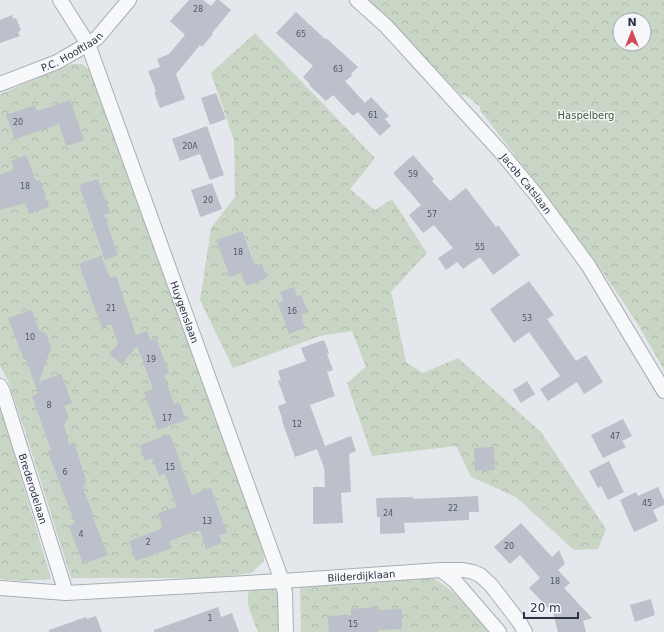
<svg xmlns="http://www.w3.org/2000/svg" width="664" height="632" font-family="'DejaVu Sans',sans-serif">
  <defs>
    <pattern id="forest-crowns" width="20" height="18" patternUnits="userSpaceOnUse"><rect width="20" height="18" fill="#c9d6c5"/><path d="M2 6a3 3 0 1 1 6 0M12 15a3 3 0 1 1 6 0" fill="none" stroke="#adb8ab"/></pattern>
  </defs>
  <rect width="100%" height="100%" fill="#e4e7ec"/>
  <g fill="url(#forest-crowns)" fill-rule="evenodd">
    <path d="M369,0H664V370C655,354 646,338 637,323C589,249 534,180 480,110V107L464,94L462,96ZM620,20H644V44H620Z"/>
    <polygon points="255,33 375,158 350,189 375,210 392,199 427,253 391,292 406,362 423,373 458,358 541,432 606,529 598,549 574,550 516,497 471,477 456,446 372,456 347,383 366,367 352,331 320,336 233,368 200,300 211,228 235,197 234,140 211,73"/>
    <polygon points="72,64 82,64 90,70 265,549 264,561 251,573 215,578 71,578 26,434 7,378 0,366 0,94"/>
    <polygon points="0,406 51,579 20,581 0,579"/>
    <polygon points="416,576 433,578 451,590 491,632 301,632 300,584"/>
    <path d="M277,586L280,632H258C254,621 247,609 248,597C248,594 249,590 250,587Z"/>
  </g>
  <g fill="#bbc0ca">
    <polygon points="189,0 203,0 211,6 216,0 219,0 231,10 212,33 213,34 202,47 200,45 176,74 185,99 160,108 154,92 156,91 148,71 160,67 157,59 169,54 185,35 170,21"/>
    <polygon points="296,12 325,39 326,38 358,67 351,74 352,76 345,81 365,103 371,97 389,116 385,119 391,126 380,136 358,112 353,116 333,95 326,101 309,85 310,84 303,77 313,66 276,33"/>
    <polygon points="12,15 13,19 16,18 21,30 18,32 20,36 0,43 0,20"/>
    <polygon points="216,93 226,119 210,125 201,98"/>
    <polygon points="70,100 84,140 66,146 59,124 15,139 6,115 35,105 37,111"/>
    <polygon points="207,126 224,175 210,180 200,154 180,161 172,139"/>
    <polygon points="26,155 36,181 40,180 46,196 45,197 49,207 29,214 25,203 0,210 0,175 14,169 11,161"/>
    <polygon points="413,155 434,179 432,181 450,201 466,188 496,227 498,225 520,255 493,275 480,257 463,269 457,262 446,270 438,258 453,248 434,225 423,233 409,215 421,205 393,173"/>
    <polygon points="98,179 110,213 104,215 118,255 105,260 79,185"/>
    <polygon points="212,183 222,209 201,217 200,216 191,190"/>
    <polygon points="242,231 255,266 262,264 267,278 246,286 241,273 230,277 216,240"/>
    <polygon points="101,256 110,278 116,276 136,335 147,331 150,340 156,338 169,373 164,375 174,404 179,402 186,420 158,430 144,392 153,389 137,346 122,364 109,354 118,344 111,324 102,328 79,264"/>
    <polygon points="529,281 554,315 547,319 576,361 586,355 603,382 584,394 577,382 548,401 540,389 560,376 529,332 514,343 490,309"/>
    <polygon points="294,287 297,296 301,295 308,312 301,315 305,328 289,334 278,303 283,301 280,292"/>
    <polygon points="32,310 39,331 46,333 51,348 39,382 61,374 72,403 64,406 68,416 64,425 69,444 74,442 86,480 83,488 94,517 93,518 108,555 83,564 69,526 75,523 48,452 51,450 32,396 38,393 26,359 24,360 8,318"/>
    <polygon points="324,340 329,353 327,354 333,370 327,372 335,396 310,405 325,446 351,436 356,451 349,454 351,492 341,493 343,523 313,524 313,487 325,487 324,468 317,449 295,457 282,421 283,421 278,406 286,403 278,381 281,380 278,371 306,361 301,348"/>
    <polygon points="527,381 535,394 521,403 513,390"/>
    <polygon points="623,419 632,436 622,441 626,447 603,458 591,435"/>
    <polygon points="170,434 192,495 211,488 227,533 219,535 222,543 206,549 200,530 169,541 172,548 136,561 129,541 163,528 158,513 177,507 165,474 159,476 152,458 145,461 140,445"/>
    <polygon points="494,447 495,470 475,471 474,448"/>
    <polygon points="609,461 624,492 608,500 601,486 598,488 589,471"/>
    <polygon points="658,487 664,500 664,505 653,510 658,521 634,532 620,500 636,492 638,496"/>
    <polygon points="478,496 479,512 469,512 469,520 404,523 405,533 380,534 380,517 377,517 376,498 413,497 413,499"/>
    <polygon points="521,523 552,557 559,550 565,564 558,570 570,583 564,588 592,618 583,621 586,632 558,632 553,613 529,588 540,578 520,555 510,564 494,547"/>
    <polygon points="651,599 655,615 635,622 630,605"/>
    <polygon points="218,607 221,617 232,613 239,632 154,632 154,630"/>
    <polygon points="376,607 377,610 402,609 402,629 378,630 378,632 329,632 328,616 351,615 351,609"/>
    <polygon points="96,616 102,632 49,632 49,630 86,617 87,619"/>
  </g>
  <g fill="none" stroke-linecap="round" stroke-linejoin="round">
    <g stroke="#a9aeb7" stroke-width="16">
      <g id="street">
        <path id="s1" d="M60,0L88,44L282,581L285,593L286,632"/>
        <path id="s2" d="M357,0L386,26L500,151L538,197L588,265L664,391"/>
        <path id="s3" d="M0,84L57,62L88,44L97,38L129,0"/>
        <path id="s4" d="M0,386L3,392L66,593"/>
        <polyline points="441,570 455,581 499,632"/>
        <path id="s5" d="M0,588L66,593L282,581L441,570H463L473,572L480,575L491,585L520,623L525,632"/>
      </g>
    </g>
    <use href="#street" stroke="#f7f8fa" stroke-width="14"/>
  </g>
  <g text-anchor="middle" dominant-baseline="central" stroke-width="3" stroke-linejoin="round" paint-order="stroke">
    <g font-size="8" fill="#4f5766">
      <text x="198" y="9">28</text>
      <text x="301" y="34">65</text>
      <text x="338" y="69">63</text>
      <text x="373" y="115">61</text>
      <text x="18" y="122">20</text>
      <text x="190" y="146">20A</text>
      <text x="413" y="174">59</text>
      <text x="25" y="186">18</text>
      <text x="208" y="200">20</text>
      <text x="432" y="214">57</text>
      <text x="480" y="247">55</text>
      <text x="238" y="252">18</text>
      <text x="111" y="308">21</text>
      <text x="292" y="311">16</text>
      <text x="527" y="318">53</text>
      <text x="30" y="337">10</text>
      <text x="151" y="359">19</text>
      <text x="49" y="405">8</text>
      <text x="167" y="418">17</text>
      <text x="297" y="424">12</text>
      <text x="615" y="436">47</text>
      <text x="170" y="467">15</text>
      <text x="65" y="472">6</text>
      <text x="647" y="503">45</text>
      <text x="453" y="508">22</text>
      <text x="388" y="513">24</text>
      <text x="207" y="521">13</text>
      <text x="81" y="534">4</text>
      <text x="148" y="542">2</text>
      <text x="509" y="546">20</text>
      <text x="555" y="581">18</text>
      <text x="210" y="618">1</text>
      <text x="353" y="624">15</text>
    </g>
    <g font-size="10" fill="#2b3445" stroke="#f4f6f9">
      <text stroke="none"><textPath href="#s3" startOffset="79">P.C. Hooftlaan</textPath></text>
      <text stroke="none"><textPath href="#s2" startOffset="250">Jacob Catslaan</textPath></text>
      <text stroke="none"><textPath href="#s1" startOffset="337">Huygenslaan</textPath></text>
      <text stroke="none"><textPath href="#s4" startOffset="108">Brederodelaan</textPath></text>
      <text stroke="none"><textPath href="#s5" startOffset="362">Bilderdijklaan</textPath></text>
    </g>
    <g font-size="10" fill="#3f6138" stroke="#f4f6f9">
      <text x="586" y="115">Haspelberg</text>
    </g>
  </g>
  <g transform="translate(632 32)"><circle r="19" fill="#f4f6f9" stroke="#a4a8b1"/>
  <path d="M0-3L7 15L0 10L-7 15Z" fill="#d1495b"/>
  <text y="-6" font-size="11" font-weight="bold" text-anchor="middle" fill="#2b3445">N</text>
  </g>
  <path d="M524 612v6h54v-6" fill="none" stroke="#2b3445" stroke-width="2"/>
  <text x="530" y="612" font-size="12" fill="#2b3445" stroke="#f4f6f9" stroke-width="3" paint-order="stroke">20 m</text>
</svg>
